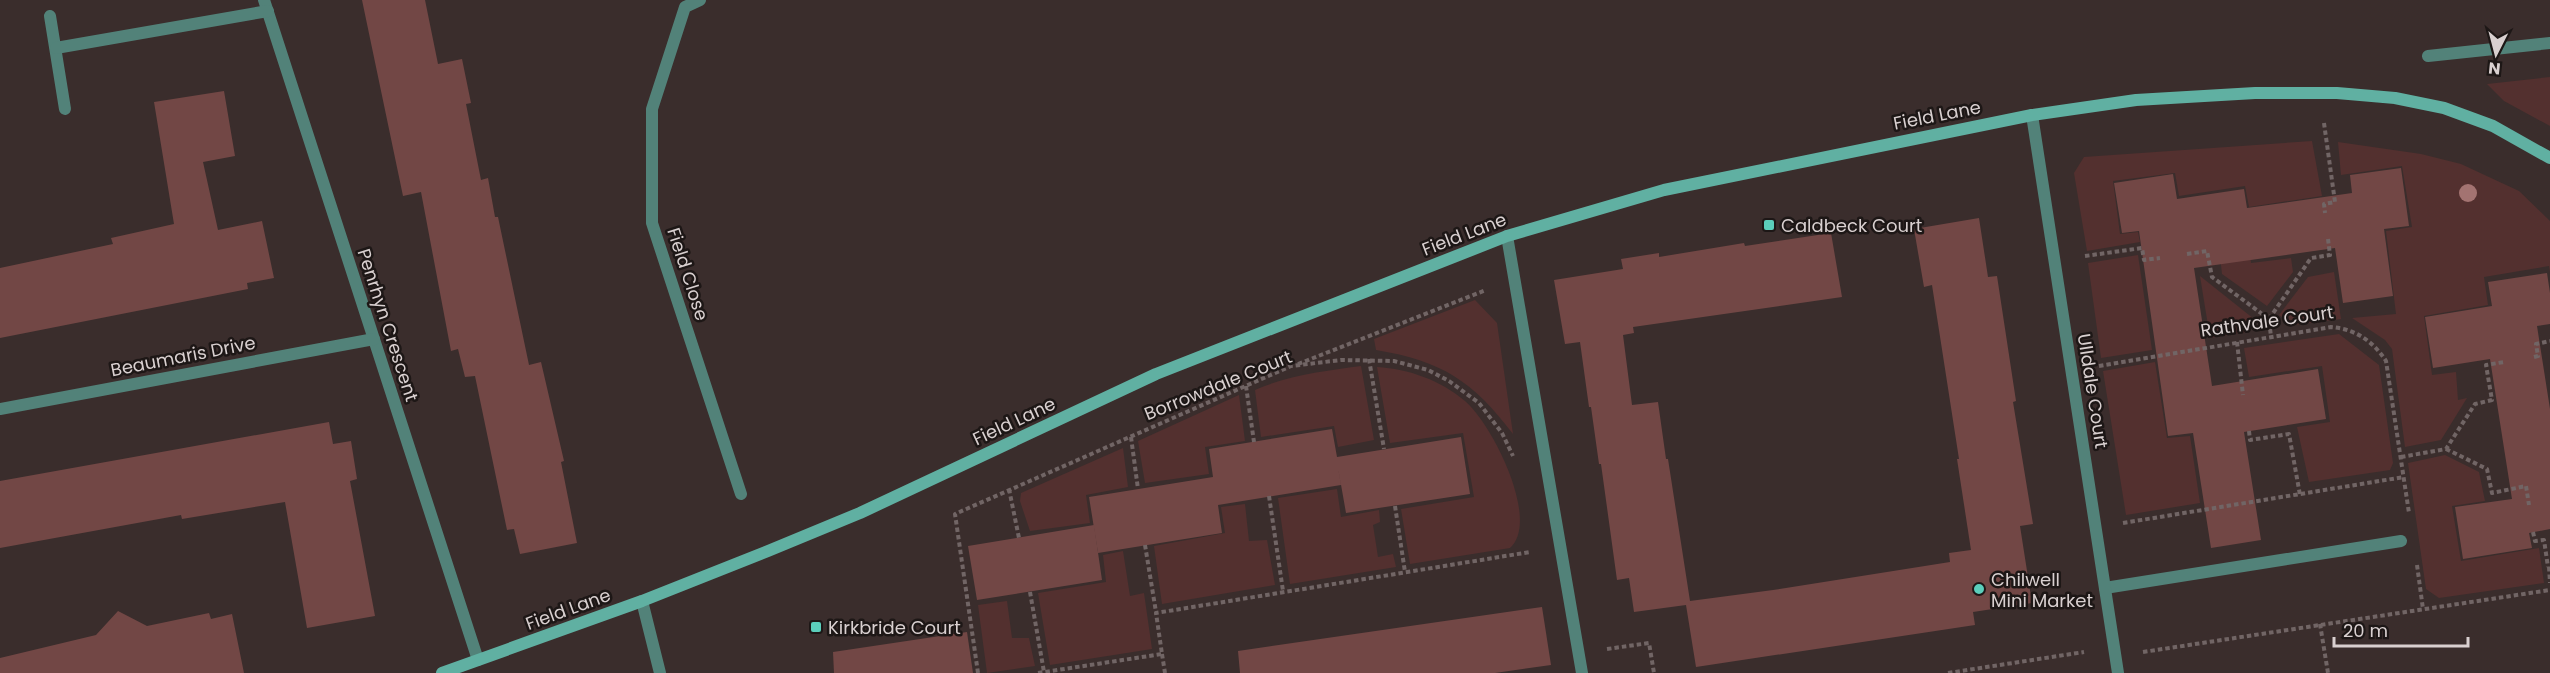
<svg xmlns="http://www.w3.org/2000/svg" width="2550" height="673" font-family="Poppins,sans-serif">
  <rect width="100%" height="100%" fill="#3a2d2c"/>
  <g fill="#53302f">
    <polygon points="2550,77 2550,126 2504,101 2487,84"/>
    <polygon points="2312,141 2322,196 2249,207 2245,186 2179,196 2175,173 2113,181 2120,234 2138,232 2140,242 2087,251 2074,173 2084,157"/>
    <polygon points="2338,142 2421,154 2461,164 2519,191 2550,221 2550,272 2549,266 2484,277 2488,305 2424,316 2432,375 2456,372 2458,400 2467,398 2441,440 2405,447 2392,349 2385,340 2352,318 2396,314 2386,231 2412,227 2402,166 2341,175"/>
    <polygon points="2249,242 2251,263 2291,258 2293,272 2267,306 2222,274 2219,247"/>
    <polygon points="2138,255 2152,350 2101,358 2088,263"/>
    <polygon points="2334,272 2341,319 2293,325 2279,315 2308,277"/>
    <polygon points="2200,276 2254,319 2247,332 2210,338"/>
    <path d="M1475,300L1497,323L1513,434C1473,381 1442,361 1376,350L1374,339Z"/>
    <polygon points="2339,334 2379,365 2393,463 2390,470 2309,482 2297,427 2330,422 2322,366 2249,377 2244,348"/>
    <polygon points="2155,362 2167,438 2190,436 2200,503 2126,515 2103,371"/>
    <path d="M1361,366L1374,440L1338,447L1334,426L1261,437L1255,390C1289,375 1324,371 1361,366Z"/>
    <path d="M1377,367C1409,369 1440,380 1465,401C1492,424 1541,520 1510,548L1410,564L1401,509L1474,497L1463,433L1390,443Z"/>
    <polygon points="1239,395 1245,441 1205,447 1209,474 1145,483 1138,441"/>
    <polygon points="1123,448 1128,487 1086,495 1090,523 1030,531 1020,501 1021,493"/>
    <polygon points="2445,455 2479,472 2485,501 2452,506 2461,561 2539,548 2544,583 2439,598 2426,589 2408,463"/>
    <polygon points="1337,489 1341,517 1379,510 1380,522 1373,525 1378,557 1393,554 1396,567 1290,584 1278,498"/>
    <polygon points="1245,504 1249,541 1267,540 1275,585 1162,604 1154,546 1225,533 1221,507"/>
    <polygon points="1123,551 1130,596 1144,593 1152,649 1050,665 1038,593 1106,582 1103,555"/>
    <polygon points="1007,601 1012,638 1029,638 1035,666 987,673 978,605"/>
  </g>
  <g fill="#724745">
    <polygon points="362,0 425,0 438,64 462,59 471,103 466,104 481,180 488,178 495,217 498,217 529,365 541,362 564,461 561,462 577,543 520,554 514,529 507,530 475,376 465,377 458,349 451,351 421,192 403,196"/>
    <polygon points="224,91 235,156 203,162 218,230 262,221 274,278 247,283 248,289 0,338 0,268 113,244 111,238 174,224 154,102"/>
    <polygon points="2401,168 2409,226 2384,229 2393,296 2343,303 2335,248 2194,268 2212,386 2318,369 2326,419 2244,432 2261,540 2211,548 2193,433 2168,436 2139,231 2122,233 2114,183 2173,174 2177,199 2244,189 2247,208 2352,193 2350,175"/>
    <polygon points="1979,218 1988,277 1997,276 2016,401 2013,402 2033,524 2020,526 2032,603 1973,612 1975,625 1696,667 1686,605 1634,612 1629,578 1617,580 1601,464 1599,464 1591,407 1589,407 1580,342 1565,344 1554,280 1623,269 1621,259 1659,253 1659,257 1744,243 1745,246 1831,233 1842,297 1633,327 1634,333 1623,335 1632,405 1658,402 1666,459 1668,459 1690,601 1773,590 1950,562 1949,553 1971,550 1957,459 1959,459 1932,285 1924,287 1914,229"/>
    <polygon points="2547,273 2550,293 2550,324 2537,326 2550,409 2550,529 2529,533 2532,548 2463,559 2455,507 2512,499 2490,359 2433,368 2425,317 2492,306 2488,282"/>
    <polygon points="329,422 333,444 351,441 357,479 350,481 375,616 307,628 285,502 182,519 181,515 0,548 0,481"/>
    <polygon points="1332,429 1337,457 1461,437 1470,494 1346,513 1337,462 1341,485 1218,505 1222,533 1098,553 1089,497 1213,477 1209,449"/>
    <polygon points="1094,525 1102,580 977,600 968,546"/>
    <polygon points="1542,607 1551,665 1495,673 1240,673 1238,651"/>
    <polygon points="118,611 147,626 209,613 211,619 232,614 244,673 0,673 0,658 96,635"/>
    <polygon points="967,632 973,673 834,673 833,652"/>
  </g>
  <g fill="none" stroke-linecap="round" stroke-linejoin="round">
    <g stroke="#716565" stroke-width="4" stroke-dasharray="4.5 3" stroke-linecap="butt">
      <polyline points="2324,123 2335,202 2324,204 2325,213"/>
      <polyline points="2187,254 2207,251 2212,277 2269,319 2271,337"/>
      <polyline points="2085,256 2142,248 2144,260 2160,258"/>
      <polyline points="2269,319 2311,258 2330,255 2328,239"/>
      <polyline points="2237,342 2243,395"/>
      <polyline points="2534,357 2538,356 2536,344 2550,341"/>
      <polyline points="1369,359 1384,449"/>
      <polyline points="1298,364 1486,290"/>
      <path d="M2099,366L2331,327C2355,329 2373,341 2386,361L2409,513"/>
      <polyline points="1246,386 1254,442"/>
      <polyline points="2249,431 2250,440 2289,434 2300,495"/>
      <polyline points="1131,437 1138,489"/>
      <polyline points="2446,449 2487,469 2492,493 2526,486 2529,505"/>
      <polyline points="2401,457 2446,449 2475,404 2492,400 2486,365 2504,362"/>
      <polyline points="1009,489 1019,538"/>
      <polyline points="1269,496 1283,591"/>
      <polyline points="1395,506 1405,572"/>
      <polyline points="2123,523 2404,477"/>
      <polyline points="2533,532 2535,541 2544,540 2548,567"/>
      <polyline points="1145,545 1156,612"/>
      <polyline points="2417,565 2423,609"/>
      <polyline points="2549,567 2550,583"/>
      <polyline points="1030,592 1044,672"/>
      <polyline points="2320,624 2328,673"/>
      <polyline points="1607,649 1649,643 1654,673"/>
      <polyline points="2143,652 2550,590"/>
      <polyline points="1162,654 1165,673"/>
      <polyline points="978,673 955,514 1291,366 1341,360 1394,361 1428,370 1449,381 1479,403 1502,433 1513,456"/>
      <polyline points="1038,673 1162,654 1156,613 1530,552"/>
      <polyline points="1948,673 2084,652"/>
    </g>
    <polyline stroke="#528279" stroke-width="12" points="2105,588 2401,541"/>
    <g stroke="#528279" stroke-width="12">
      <polyline points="264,0 478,660"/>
      <polyline points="700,0 685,7 652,109 652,223 741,494"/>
      <polyline points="50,16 65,109"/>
      <polyline points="56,48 268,11"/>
      <polyline points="2428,56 2550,43"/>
      <polyline points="2032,115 2118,673"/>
      <polyline points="1507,236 1582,673"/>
      <polyline points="0,409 374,339"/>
      <polyline points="642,601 660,673"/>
    </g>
    <polyline stroke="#60b0a2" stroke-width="12" points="442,673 642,601 768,551 860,513 1156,374 1507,236 1664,190 2032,115 2136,100 2255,93 2337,93 2395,98 2444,108 2493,126 2550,158"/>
  </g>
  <circle fill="#a37371" cx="2468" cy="193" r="9"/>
  <g fill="#5bcebb" stroke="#1d1716" stroke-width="2">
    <rect x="1763" y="219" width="12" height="12" rx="3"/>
    <circle cx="1979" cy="589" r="6"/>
    <rect x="810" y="621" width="12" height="12" rx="3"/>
  </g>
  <g text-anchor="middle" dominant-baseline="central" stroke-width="5" stroke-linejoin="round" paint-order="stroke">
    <g font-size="18" fill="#d9d0d0" stroke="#1d1716">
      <text transform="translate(1937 115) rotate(-11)">Field Lane</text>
      <text transform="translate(1464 234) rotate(-21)">Field Lane</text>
      <text transform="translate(688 274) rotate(72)">Field Close</text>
      <text transform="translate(2267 321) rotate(-8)">Rathvale Court</text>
      <text transform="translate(388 325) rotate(72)">Penrhyn Crescent</text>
      <text transform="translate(183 356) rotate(-11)">Beaumaris Drive</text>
      <text transform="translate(1218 385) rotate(-22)">Borrowdale Court</text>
      <text transform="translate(2093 391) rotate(81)">Ulldale Court</text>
      <text transform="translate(1014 421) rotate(-25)">Field Lane</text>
      <text transform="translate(568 609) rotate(-20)">Field Lane</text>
    </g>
    <g font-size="18" fill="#d9d0d0" stroke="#1d1716" text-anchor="start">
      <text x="1781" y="225">Caldbeck Court</text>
      <text x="1991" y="579">Chilwell<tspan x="1991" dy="21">Mini Market</tspan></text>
      <text x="828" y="627">Kirkbride Court</text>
    </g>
  </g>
  <g transform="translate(2496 54) rotate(186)" stroke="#1d1716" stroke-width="4.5" paint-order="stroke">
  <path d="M0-4.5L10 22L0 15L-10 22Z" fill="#d9d0d0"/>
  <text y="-9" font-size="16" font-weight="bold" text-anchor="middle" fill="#d9d0d0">N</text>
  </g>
  <path d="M2334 637v9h134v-9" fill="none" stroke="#d9d0d0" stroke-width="3"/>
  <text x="2343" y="637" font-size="18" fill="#d9d0d0" stroke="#1d1716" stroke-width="4.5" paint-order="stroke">20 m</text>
</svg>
